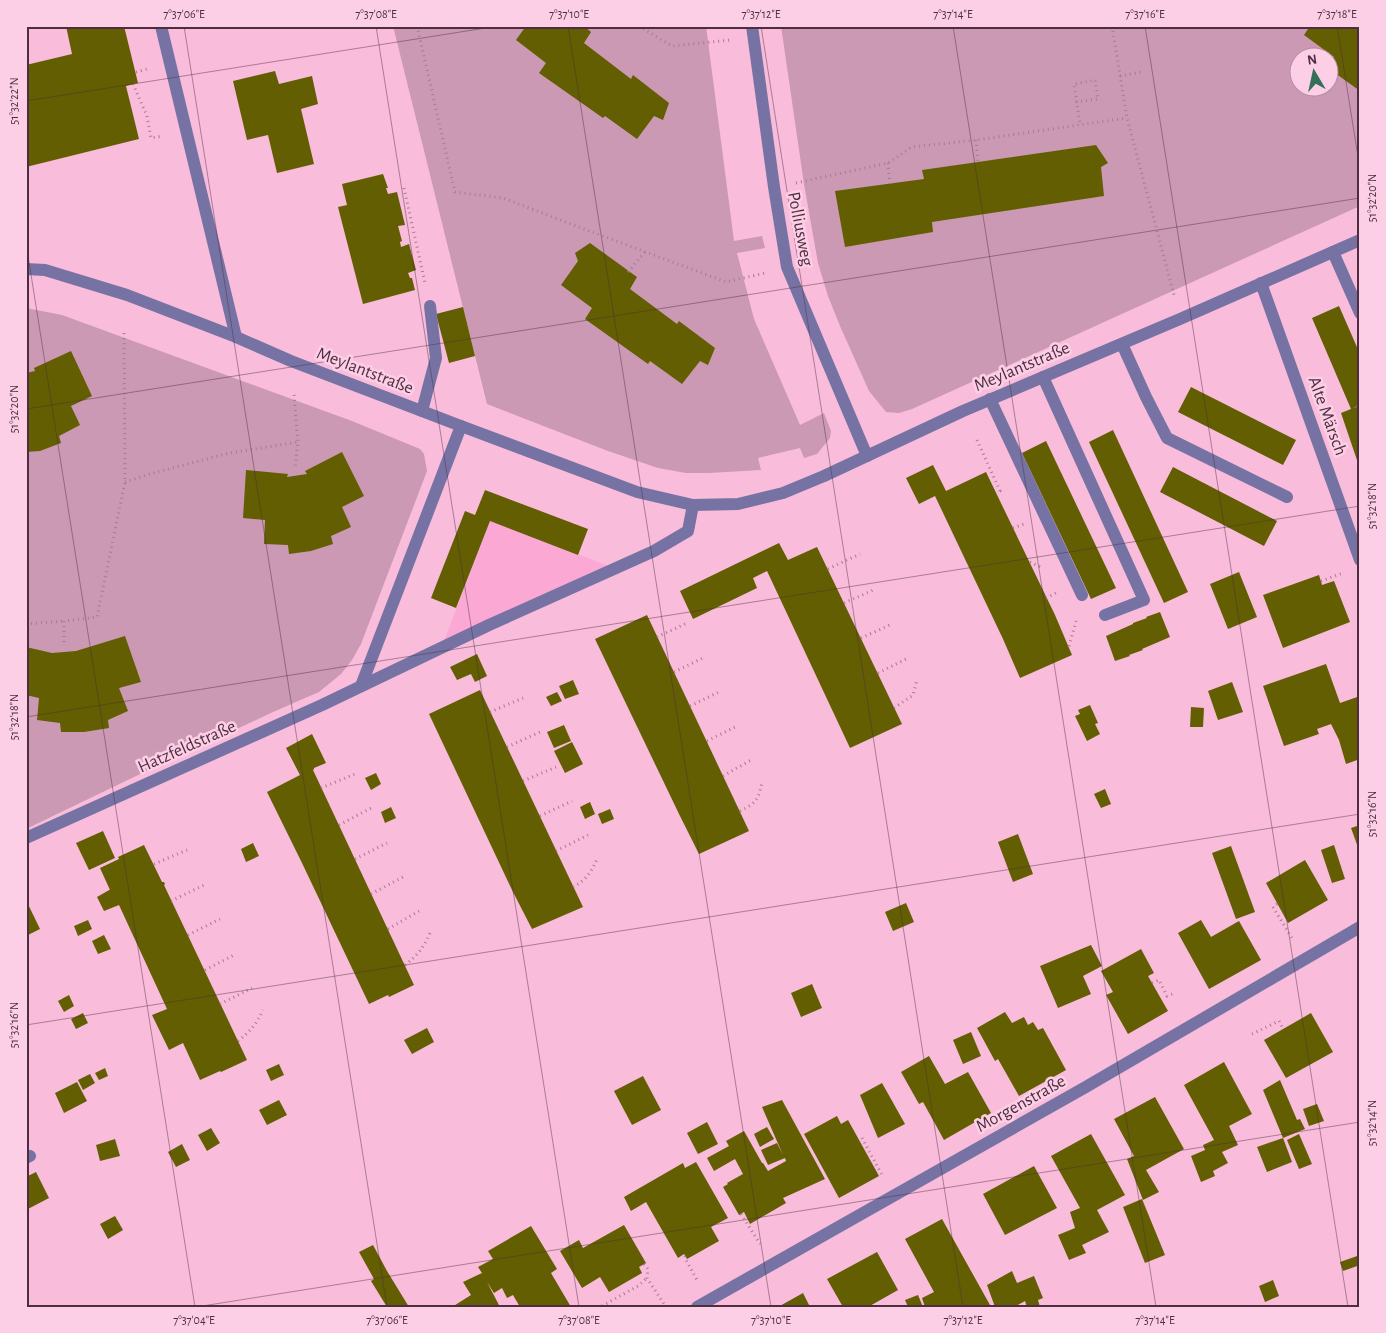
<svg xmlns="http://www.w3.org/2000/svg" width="1386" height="1333" font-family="'Alegreya Sans',sans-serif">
  <rect width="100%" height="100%" fill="#f9bcdb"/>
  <polygon fill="#fba8d4" points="490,521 614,568 441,649"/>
  <g fill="#cb99b3" fill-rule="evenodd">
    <polygon points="393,26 706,26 734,241 762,236 765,248 737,253 754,319 800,425 824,413 831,431 830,438 817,454 804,458 800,448 758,458 761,470 709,473 686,473 658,468 608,451 487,404"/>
    <path d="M781,26H1360V206L912,409L899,413L886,412L869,391L840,326L828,296L818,263L804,184ZM1298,58H1328V88H1298Z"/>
    <polygon points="26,308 62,315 352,421 420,449 424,454 427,471 361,644 352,660 341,674 319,692 273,712 134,777 26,829"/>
  </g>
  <g fill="#625e01">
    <polygon points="66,26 124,26 138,83 126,86 139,139 26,167 26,65 72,54"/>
    <polygon points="526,26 584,26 591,32 584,43 631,79 633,75 669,103 663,120 654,116 637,139 605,116 603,118 539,73 546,63 516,40"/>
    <polygon points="1310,26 1360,26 1360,91 1328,68 1328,65 1334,57 1304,35"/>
    <polygon points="275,71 279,84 312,76 318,104 301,109 314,164 277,173 268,135 247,140 233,81"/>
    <polygon points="1096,145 1108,163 1101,167 1104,196 932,222 933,232 845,247 835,191 924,179 922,170"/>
    <polygon points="383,174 388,188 386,188 388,194 397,192 405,225 398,226 402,241 400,242 401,247 409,244 416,270 408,273 410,278 412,278 415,290 363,304 338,207 347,205 342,184"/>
    <polygon points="590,243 637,277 630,289 677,324 679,321 715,348 708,365 700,361 682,384 650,361 648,364 585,319 592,308 561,285 578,261 575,253"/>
    <polygon points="1339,306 1360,354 1360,405 1353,408 1360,406 1359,466 1341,413 1351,409 1312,318"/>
    <polygon points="463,307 475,356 449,363 436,314"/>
    <polygon points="71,351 92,396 71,406 80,425 59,436 61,443 40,451 26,452 26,373 35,371 34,368"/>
    <polygon points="1191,387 1296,440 1283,465 1178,412"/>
    <polygon points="1113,430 1188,592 1164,603 1089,442"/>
    <polygon points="1046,441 1116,588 1091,599 1022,453"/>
    <polygon points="342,452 364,496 342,507 351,527 331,536 333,544 311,551 289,554 288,545 264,544 265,520 243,518 246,470 288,474 287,477 307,474 305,471"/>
    <polygon points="933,465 946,491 986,472 1055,615 1072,655 1020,678 1003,639 935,496 919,504 906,478"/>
    <polygon points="1173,467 1277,521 1264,546 1160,492"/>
    <polygon points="485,490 588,529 578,555 490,521 456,608 431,598 465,511 475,515"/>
    <polygon points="779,543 788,560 817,547 902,724 850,748 767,571 753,578 757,588 693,619 680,591"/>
    <polygon points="1239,572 1257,617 1228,629 1210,584"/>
    <polygon points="1319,575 1322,585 1334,581 1350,622 1283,648 1263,595"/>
    <polygon points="1160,612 1170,637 1142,649 1143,650 1129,655 1130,656 1115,661 1106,636 1133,624 1133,623 1147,618 1146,617"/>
    <polygon points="647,615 749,831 699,854 680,816 595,639"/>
    <polygon points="125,636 141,682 119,688 128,711 108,720 109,728 84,732 61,732 60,723 37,720 39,698 26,695 26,647 52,653 76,651"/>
    <polygon points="477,654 487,676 475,682 471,674 457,680 450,667"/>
    <polygon points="1326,664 1340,703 1360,696 1360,759 1346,764 1339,740 1331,724 1317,729 1319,734 1284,746 1263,686"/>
    <polygon points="573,680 579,694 565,699 559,686"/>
    <polygon points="1232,682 1243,712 1218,720 1208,691"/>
    <polygon points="480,690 583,907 532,929 513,892 429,714"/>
    <polygon points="557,692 562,701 551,706 546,697"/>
    <polygon points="1090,705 1098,723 1095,724 1100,734 1087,741 1075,716 1080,714 1078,710"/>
    <polygon points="1191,707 1204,708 1203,727 1190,727"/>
    <polygon points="564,725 571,741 554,748 547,732"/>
    <polygon points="312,734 326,763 314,768 314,769 313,770 414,985 389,997 388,995 369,1004 302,863 267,792 300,775 286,748"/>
    <polygon points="572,742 583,764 565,773 554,751"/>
    <polygon points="376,773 381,784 371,790 365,778"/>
    <polygon points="1105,789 1111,804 1101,808 1094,794"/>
    <polygon points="590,802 595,814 585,819 580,807"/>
    <polygon points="391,807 396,818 385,823 381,812"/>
    <polygon points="610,809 614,819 602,824 598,814"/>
    <polygon points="1360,825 1360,850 1359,850 1351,828"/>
    <polygon points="103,831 115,858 89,870 76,843"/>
    <polygon points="1018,834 1033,874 1013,882 998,842"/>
    <polygon points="253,843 259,856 246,862 241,849"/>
    <polygon points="144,845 162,882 164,882 165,884 164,885 247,1060 221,1072 220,1071 200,1080 183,1043 169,1050 152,1015 167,1009 119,905 104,911 97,897 111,889 110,890 100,868 119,859 118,857"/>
    <polygon points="1334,845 1345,879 1332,883 1321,850"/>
    <polygon points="1231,846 1255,912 1236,919 1212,853"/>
    <polygon points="1305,860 1328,900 1288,923 1266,883"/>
    <polygon points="26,900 40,929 26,936"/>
    <polygon points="906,903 914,922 893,931 885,912"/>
    <polygon points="88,920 92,929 78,936 74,926"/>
    <polygon points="1201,920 1211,937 1239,921 1261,960 1209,989 1178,933"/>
    <polygon points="104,935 111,949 98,954 92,941"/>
    <polygon points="1091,945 1102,966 1083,976 1091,994 1058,1008 1040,966"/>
    <polygon points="1141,949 1154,973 1148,976 1168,1011 1128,1034 1106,995 1113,992 1101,971"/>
    <polygon points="812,984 822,1008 801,1017 791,993"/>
    <polygon points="69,995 74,1006 64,1012 58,1001"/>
    <polygon points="1005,1012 1012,1023 1024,1017 1028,1025 1033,1022 1038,1030 1043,1028 1066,1070 1019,1096 998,1059 995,1061 977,1028"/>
    <polygon points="83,1013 88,1023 76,1029 71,1019"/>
    <polygon points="1311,1013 1333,1052 1286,1078 1264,1040"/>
    <polygon points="427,1028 434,1042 412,1054 404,1040"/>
    <polygon points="971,1032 981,1056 963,1064 953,1040"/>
    <polygon points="929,1056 945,1084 968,1072 991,1113 944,1140 923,1102 919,1104 901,1072"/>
    <polygon points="1224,1062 1252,1114 1229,1126 1238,1145 1222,1152 1228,1163 1213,1171 1215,1176 1201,1182 1191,1156 1205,1150 1203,1145 1214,1140 1184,1085"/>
    <polygon points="279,1064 284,1075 271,1081 266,1070"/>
    <polygon points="105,1068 108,1076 99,1080 95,1073"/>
    <polygon points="90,1074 95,1083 83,1090 78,1080"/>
    <polygon points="643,1076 661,1110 632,1125 614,1091"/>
    <polygon points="1280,1080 1297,1120 1300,1119 1305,1129 1283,1138 1292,1162 1267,1172 1257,1147 1283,1138 1263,1090"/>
    <polygon points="77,1082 87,1101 64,1113 55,1093"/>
    <polygon points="882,1083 905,1124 878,1138 860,1095"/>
    <polygon points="1155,1097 1184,1149 1146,1170 1159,1192 1143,1200 1127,1159 1134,1156 1114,1119"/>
    <polygon points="279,1100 287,1115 267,1125 259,1110"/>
    <polygon points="782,1100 825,1179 783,1198 786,1203 750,1224 744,1212 739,1215 723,1187 728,1184 727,1183 743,1174 735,1159 714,1171 707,1158 729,1146 726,1141 744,1131 762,1163 763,1163 768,1171 786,1161 785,1158 768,1165 761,1150 777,1143 783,1155 762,1107"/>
    <polygon points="1317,1104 1324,1121 1309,1126 1303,1109"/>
    <polygon points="837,1116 841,1124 848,1120 879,1176 839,1198 804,1134"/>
    <polygon points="707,1122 718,1144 698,1154 687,1133"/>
    <polygon points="767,1127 774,1139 760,1147 754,1134"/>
    <polygon points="211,1128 220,1143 207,1151 198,1135"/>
    <polygon points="1091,1134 1125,1195 1097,1210 1109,1232 1082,1245 1086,1253 1069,1260 1058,1235 1075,1228 1070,1212 1080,1208 1051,1156"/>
    <polygon points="1299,1134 1312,1164 1299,1169 1287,1140"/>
    <polygon points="115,1139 120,1156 100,1161 96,1145"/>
    <polygon points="182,1144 190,1160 176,1167 168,1152"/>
    <polygon points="696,1162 728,1218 711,1227 719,1241 687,1259 684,1254 678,1258 646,1202 631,1211 624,1197 683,1163 685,1168"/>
    <polygon points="1034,1166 1057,1208 1005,1235 983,1194"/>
    <polygon points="36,1172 49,1198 26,1210 26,1177"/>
    <polygon points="1142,1199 1165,1255 1145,1263 1123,1207"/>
    <polygon points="115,1216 123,1230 108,1239 100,1224"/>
    <polygon points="942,1219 990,1305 987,1307 925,1307 922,1298 934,1292 905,1239"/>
    <polygon points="624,1225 646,1263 639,1267 642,1273 609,1292 600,1277 582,1288 560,1251 579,1240 583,1248"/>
    <polygon points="531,1226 557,1269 551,1273 571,1307 520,1307 513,1295 507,1298 502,1288 494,1293 487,1282 500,1307 452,1307 471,1295 463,1282 482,1273 478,1267 493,1259 488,1251"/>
    <polygon points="373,1245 387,1271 409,1307 387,1307 371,1281 374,1279 359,1252"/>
    <polygon points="877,1252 898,1290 868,1307 843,1307 827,1279"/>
    <polygon points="1360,1255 1360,1265 1343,1271 1340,1262"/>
    <polygon points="1012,1271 1017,1283 1034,1276 1043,1298 1038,1300 1040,1307 1027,1307 1025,1301 1014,1307 995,1307 987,1285"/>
    <polygon points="1273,1280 1279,1296 1265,1302 1259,1286"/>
    <polygon points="803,1293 810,1307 778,1307"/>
    <polygon points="918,1295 923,1307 908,1307 905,1300"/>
  </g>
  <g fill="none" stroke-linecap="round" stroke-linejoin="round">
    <g stroke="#a97a92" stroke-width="3" stroke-dasharray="1 4" stroke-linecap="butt">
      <polyline points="417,26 455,192 503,198 584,229 726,282 765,273"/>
      <polyline points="639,26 672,46 731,40"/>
      <polyline points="1112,26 1127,118 1174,295"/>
      <polyline points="136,72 147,69"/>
      <polyline points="1120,76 1141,72"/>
      <polyline points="133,84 147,116 151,138 163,136"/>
      <polyline points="1076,102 1098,99 1095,80 1074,84 1080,124"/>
      <polyline points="976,140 978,162"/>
      <polyline points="888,163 890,184"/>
      <polyline points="796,183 888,163 912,147 976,140 1127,118"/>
      <polyline points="404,188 425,283"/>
      <polyline points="628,272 645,252"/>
      <polyline points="294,395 298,442 295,468"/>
      <polyline points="977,440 1000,491 996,492"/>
      <polyline points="125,482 153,473 230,453 298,442"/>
      <polyline points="1013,528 1024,524"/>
      <polyline points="1030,562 1043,568"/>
      <polyline points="828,569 860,554"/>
      <polyline points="1321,581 1343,573"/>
      <polyline points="1046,598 1056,593"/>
      <polyline points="844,603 876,589"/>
      <polyline points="26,624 64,621"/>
      <polyline points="657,637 687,623"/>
      <polyline points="861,638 892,624"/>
      <polyline points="64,642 64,621 97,617 125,482 124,331"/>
      <polyline points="1069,646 1077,618"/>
      <polyline points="674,672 703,658"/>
      <polyline points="878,673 908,658"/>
      <polyline points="690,706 719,692"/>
      <polyline points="894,708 913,695 917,680"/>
      <polyline points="490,712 523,698"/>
      <polyline points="707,741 735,727"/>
      <polyline points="507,747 540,732"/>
      <polyline points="723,776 751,760"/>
      <polyline points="523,781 556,767"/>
      <polyline points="321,788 355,774"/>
      <path d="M740,811C755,804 759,799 762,782"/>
      <polyline points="540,816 572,801"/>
      <polyline points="339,825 371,808"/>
      <polyline points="556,851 588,835"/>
      <polyline points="355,859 387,843"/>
      <polyline points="154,864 187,850"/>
      <path d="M573,887C587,880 592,870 598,857"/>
      <polyline points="371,894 403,877"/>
      <polyline points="171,901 204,885"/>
      <polyline points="1277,904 1273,907 1293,940"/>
      <polyline points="388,929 419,911"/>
      <polyline points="188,935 220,919"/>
      <path d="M405,965C417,956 424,947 430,933"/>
      <polyline points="205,970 236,954"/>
      <polyline points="1152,983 1159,980 1167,996 1175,993"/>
      <polyline points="220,1004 252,988"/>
      <polyline points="1252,1034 1279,1021 1283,1029"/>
      <path d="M238,1041C250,1032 257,1023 263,1010"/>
      <polyline points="862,1138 882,1175"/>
      <polyline points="741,1214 760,1244"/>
      <polyline points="685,1256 686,1260 697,1280"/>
      <polyline points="644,1264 648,1269 647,1278 666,1307"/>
      <polyline points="602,1306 638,1286 647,1278"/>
    </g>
    <g stroke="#7673a4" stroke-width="12">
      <polyline points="161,26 236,337"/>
      <polyline points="752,26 774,187 787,267 867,456"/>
      <polyline points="1333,252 1360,313"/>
      <polyline points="26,269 45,270 127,295 236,337 291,361 461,426 637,492 693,505 738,504 783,493 824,476 963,411 1180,319 1360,240"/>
      <polyline points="1261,283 1360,560"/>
      <polyline points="1122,344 1146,397 1167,438 1287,497"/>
      <polyline points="1043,377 1144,600 1105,615"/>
      <polyline points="990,399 1082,595"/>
      <polyline points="422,411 436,358 430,306"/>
      <polyline points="361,686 461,426"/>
      <polyline points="26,838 322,705 489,625 654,551 688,531 693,505"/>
      <polyline points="26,1158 30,1156"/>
      <polyline points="697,1307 1084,1088 1360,927"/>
    </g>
  </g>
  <path fill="none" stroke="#4c2e3e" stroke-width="1" stroke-opacity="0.45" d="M184,26L387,1307M376,26L579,1307M568,26L771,1307M761,26L963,1307M953,26L1156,1307M1145,26L1348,1307M1337,26L1360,169M26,101L498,26M26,243L195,1307M26,409L1360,198M26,717L1360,506M26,1025L1360,814M196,1307L1360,1122"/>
  <g text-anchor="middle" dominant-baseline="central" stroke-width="5" stroke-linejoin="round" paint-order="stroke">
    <g font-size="18" fill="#4c2e3e" stroke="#fdcfe6">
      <text transform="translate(800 229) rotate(79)">Polliusweg</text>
      <text transform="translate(1022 367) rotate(-23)">Meylantstraße</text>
      <text transform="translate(365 371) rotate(21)">Meylantstraße</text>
      <text transform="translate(1327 416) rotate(70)">Alte Märsch</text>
      <text transform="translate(187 747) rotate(-24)">Hatzfeldstraße</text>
      <text transform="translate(1021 1104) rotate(-29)">Morgenstraße</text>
    </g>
  </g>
  <rect width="1386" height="1333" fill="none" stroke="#fdcfe6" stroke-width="55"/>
  <g transform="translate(1314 72) rotate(351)"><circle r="24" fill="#fdcfe6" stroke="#b68fa3"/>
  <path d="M0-4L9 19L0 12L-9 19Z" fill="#346f59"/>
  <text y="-8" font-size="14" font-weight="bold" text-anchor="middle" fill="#4c2e3e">N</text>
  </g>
  <rect x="28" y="28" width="1330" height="1278" fill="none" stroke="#4c2e3e" stroke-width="2"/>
  <g font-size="12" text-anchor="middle" fill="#4c2e3e">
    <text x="184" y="18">7°37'06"E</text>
    <text x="376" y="18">7°37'08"E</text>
    <text x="569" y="18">7°37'10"E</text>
    <text x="761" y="18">7°37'12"E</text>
    <text x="953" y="18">7°37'14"E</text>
    <text x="1145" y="18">7°37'16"E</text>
    <text x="1337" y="18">7°37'18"E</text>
    <text transform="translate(14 101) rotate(-90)" y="4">51°32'22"N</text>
    <text transform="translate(1372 198) rotate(-90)" y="4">51°32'20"N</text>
    <text transform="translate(14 409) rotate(-90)" y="4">51°32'20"N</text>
    <text transform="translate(1372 506) rotate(-90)" y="4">51°32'18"N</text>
    <text transform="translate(14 717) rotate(-90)" y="4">51°32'18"N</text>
    <text transform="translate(1372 814) rotate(-90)" y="4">51°32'16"N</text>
    <text transform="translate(14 1025) rotate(-90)" y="4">51°32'16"N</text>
    <text transform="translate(1372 1123) rotate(-90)" y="4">51°32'14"N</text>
    <text x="194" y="1324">7°37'04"E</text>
    <text x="387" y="1324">7°37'06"E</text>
    <text x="579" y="1324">7°37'08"E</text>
    <text x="771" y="1324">7°37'10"E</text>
    <text x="963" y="1324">7°37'12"E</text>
    <text x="1155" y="1324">7°37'14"E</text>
  </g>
</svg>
